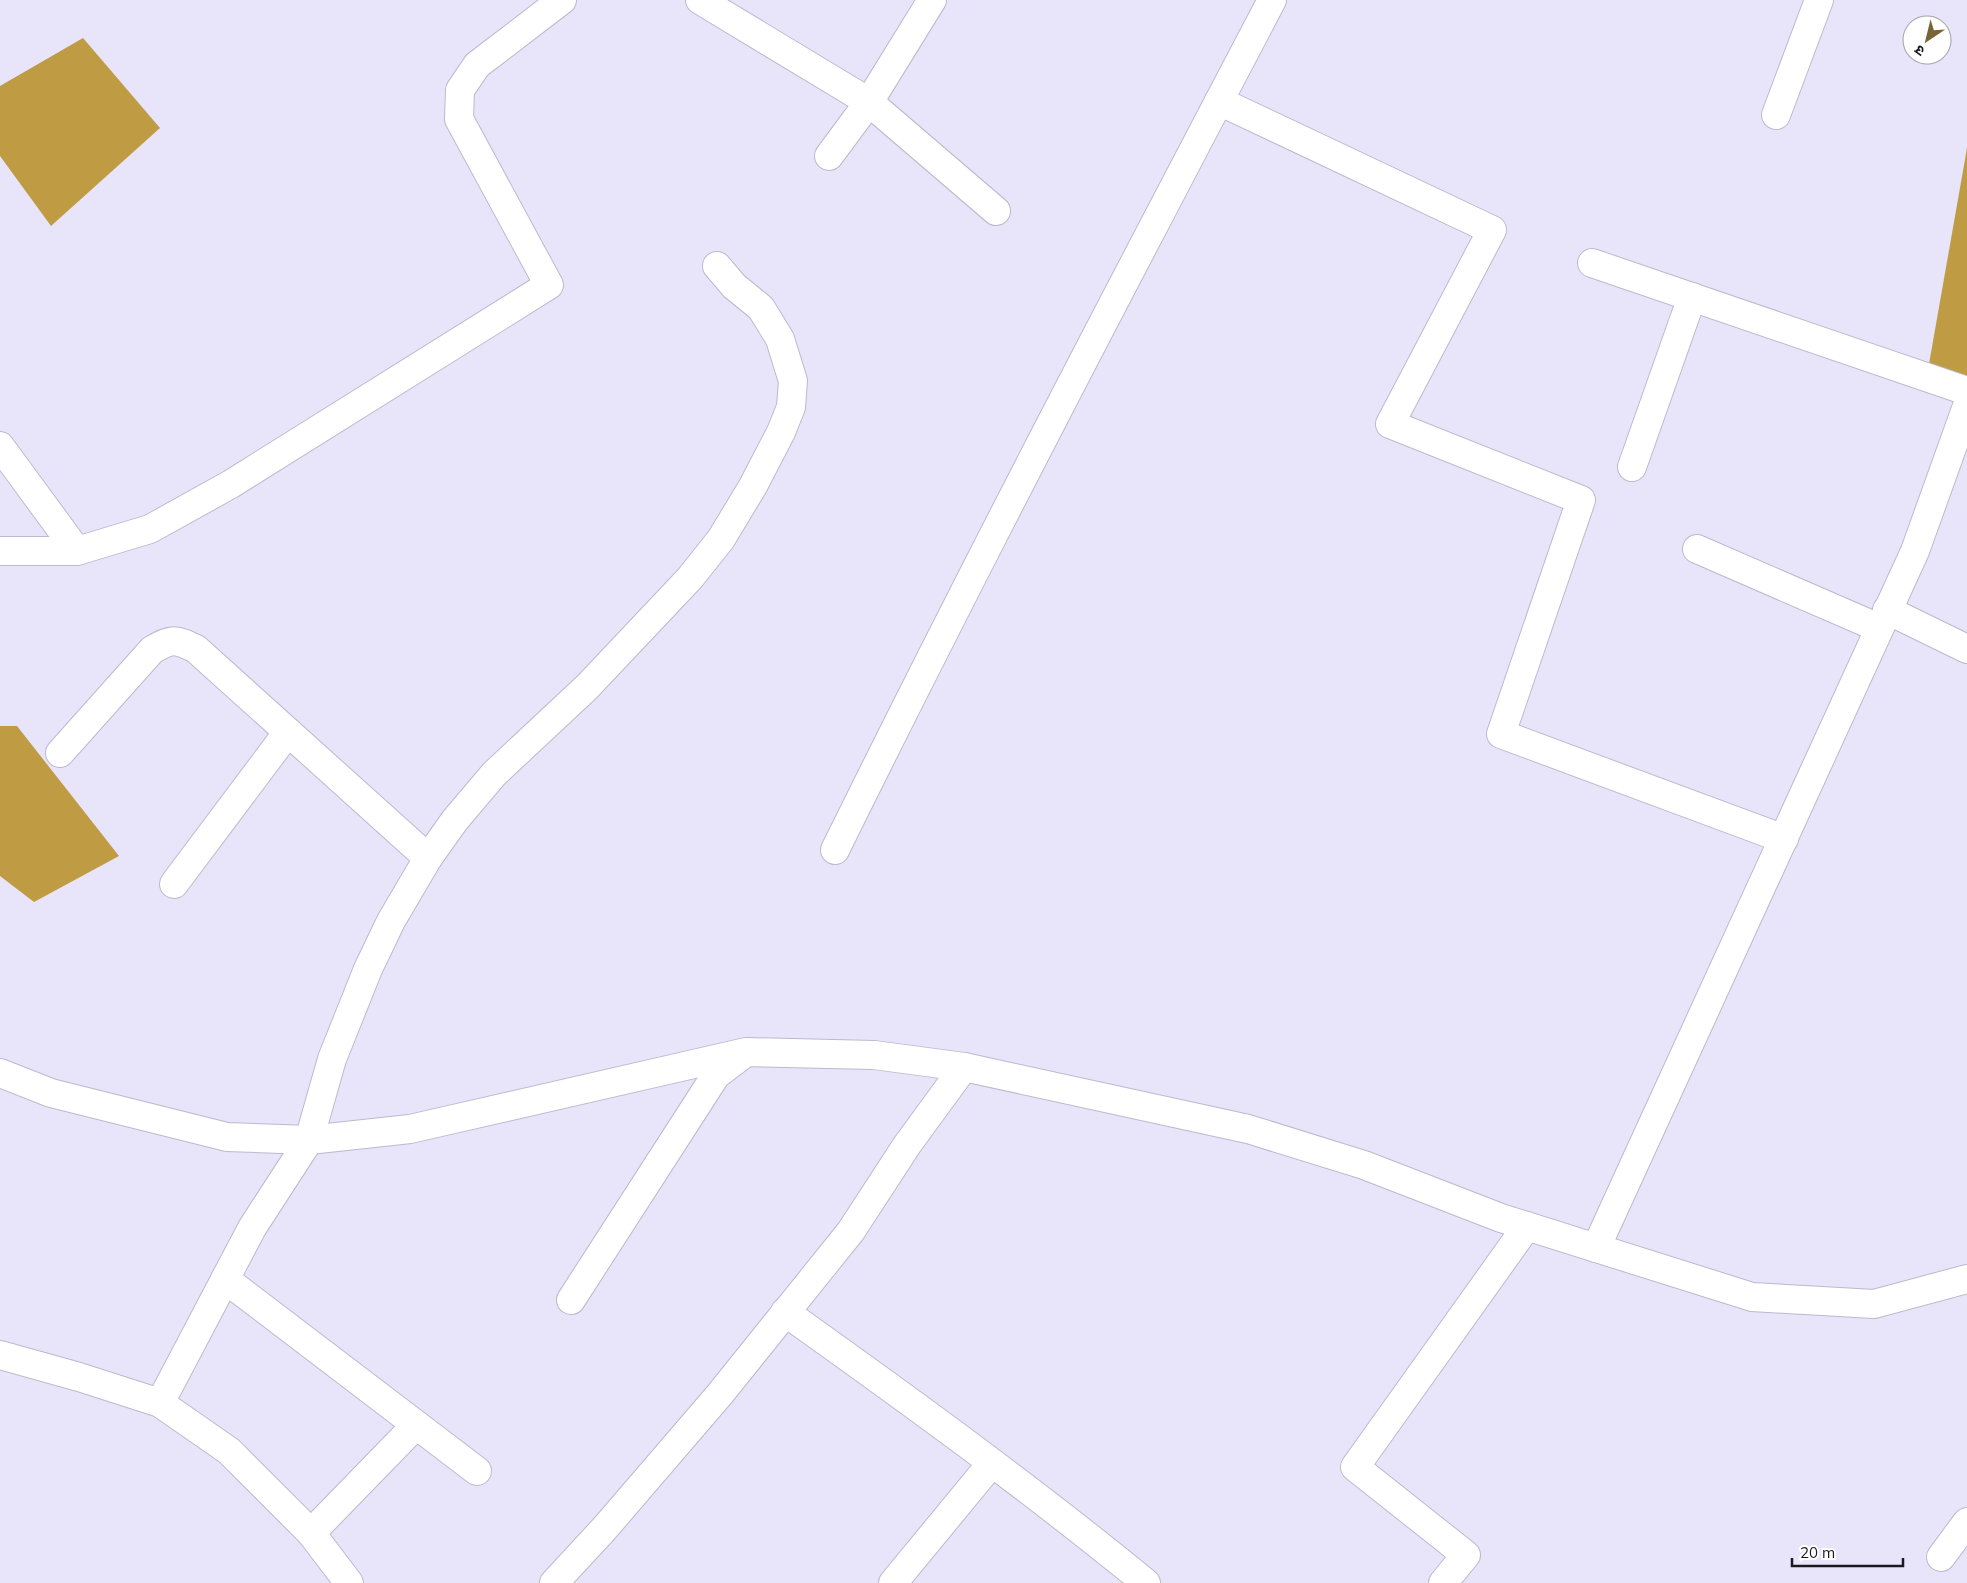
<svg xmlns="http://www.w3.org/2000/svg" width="1967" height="1583" font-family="Mulish,'Noto Sans Devanagari',sans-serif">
  <rect width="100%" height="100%" fill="#e8e4f9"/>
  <g fill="#bf9c44">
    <polygon points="83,38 160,128 51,226 0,156 0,86"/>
    <polygon points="1967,148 1967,393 1929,364"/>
    <polygon points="0,726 17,726 119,856 34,902 0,876"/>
  </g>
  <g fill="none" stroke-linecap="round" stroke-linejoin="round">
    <g stroke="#bdb9cd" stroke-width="30">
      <g id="minor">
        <polyline points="700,0 869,102 996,211"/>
        <polyline points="1219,101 1492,230 1390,424 1581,500 1501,734 1784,839"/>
        <polyline points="1776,115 1819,0"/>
        <polyline points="829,156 869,102 932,0"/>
        <polyline points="1592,263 1967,391"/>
        <polyline points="0,446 77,551"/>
        <polyline points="1632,467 1692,297"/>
        <polyline points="1697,549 1879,628"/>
        <polyline points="0,551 77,551 150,529 231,484 549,285 459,119 460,90 477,65 562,0"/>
        <polyline points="1887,610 1967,649"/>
        <path d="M60,753L152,650C172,638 176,639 196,649L428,858"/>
        <path d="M835,850C976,564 1124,282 1272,0"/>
        <polyline points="174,884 288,732"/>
        <polyline points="0,1073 51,1093 227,1137 309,1140 410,1129 746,1052 874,1055 964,1067 1248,1129 1364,1165 1501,1218 1752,1297 1874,1304 1967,1279"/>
        <polyline points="1596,1248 1915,551 1967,406"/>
        <polyline points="225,1279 477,1471"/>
        <polyline points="571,1300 716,1075 741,1056"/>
        <path d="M785,1312C907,1399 1030,1488 1146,1583"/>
        <polyline points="0,1355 79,1377 160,1403 229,1451 311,1533 349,1583"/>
        <polyline points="160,1403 252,1228 309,1140 332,1059 368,969 391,921 428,858 455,820 494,774 587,687 690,578 721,539 753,486 781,432 791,407 793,381 780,339 761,308 734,286 717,266"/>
        <polyline points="311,1533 416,1425"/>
        <polyline points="1941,1557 1967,1522"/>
        <polyline points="554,1583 604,1529 720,1394 851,1231 907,1145 964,1067"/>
        <polyline points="893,1583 991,1464"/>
        <polyline points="1443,1583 1466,1555 1355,1467 1527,1226"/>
      </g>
    </g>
    <use href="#minor" stroke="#fff" stroke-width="28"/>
  </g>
  <g transform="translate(1927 40) rotate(215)"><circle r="24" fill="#ffffff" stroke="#a3a3a6"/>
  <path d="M0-4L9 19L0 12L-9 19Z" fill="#796534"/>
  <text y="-8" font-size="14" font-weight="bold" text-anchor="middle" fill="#1a1820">उ</text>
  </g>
  <path d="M1792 1558v8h111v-8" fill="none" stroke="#1a1820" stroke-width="2.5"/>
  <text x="1800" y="1558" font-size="15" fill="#1a1820" stroke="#ffffff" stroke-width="4" paint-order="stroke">20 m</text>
</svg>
